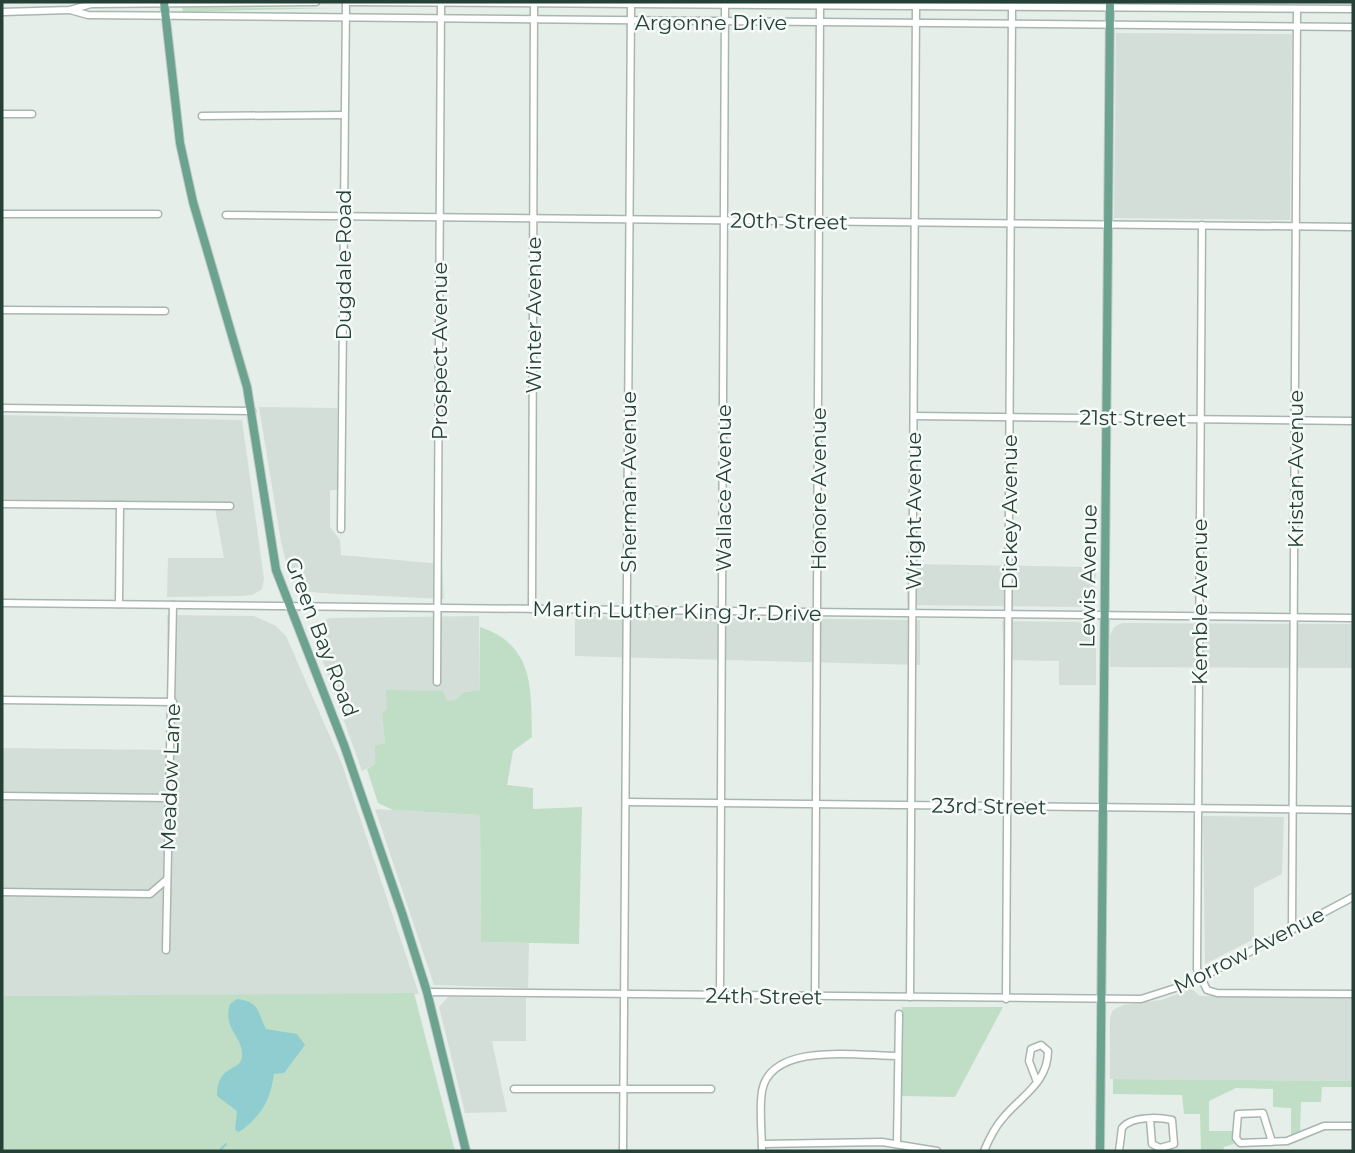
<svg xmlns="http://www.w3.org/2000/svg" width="1355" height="1153" font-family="Montserrat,sans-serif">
  <rect width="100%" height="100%" fill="#e6eeea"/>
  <g fill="#d4ded9">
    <polygon points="1116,33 1292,34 1290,220 1114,218"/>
    <polygon points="259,407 337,408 337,490 330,490 330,527 340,540 341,555 442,564 444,599 320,593 304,591 295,584 288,570 281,542"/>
    <polygon points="2,415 242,420 264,579 262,589 253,595 239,596 167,597 168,558 224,558 214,503 2,499"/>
    <polygon points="907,564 1096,567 1095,595 1081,607 907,605"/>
    <polygon points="167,615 254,616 276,626 286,636 342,764 419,994 2,996 2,748 168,750"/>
    <polygon points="479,616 480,690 464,692 456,701 446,701 442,691 387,709 382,713 385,743 375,764 362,771 316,642 314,624 330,618"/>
    <polygon points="575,616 920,620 920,665 575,656"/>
    <polygon points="1002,621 1078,622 1089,626 1096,639 1096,685 1059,685 1059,661 1004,660"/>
    <polygon points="1122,623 1353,624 1353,668 1110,667 1110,636 1114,627"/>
    <polygon points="375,809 480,815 481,942 529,943 528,988 434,985"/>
    <polygon points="1203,816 1284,817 1282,874 1254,888 1254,939 1205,964"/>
    <polygon points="1192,989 1200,996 1353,996 1353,1081 1110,1079 1110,1017 1113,1010 1123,1005 1161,1000"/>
    <polygon points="448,997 526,998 526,1041 492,1041 507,1112 465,1113 439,1007"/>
  </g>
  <g fill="#bfdec5">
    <polygon points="182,7 334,8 183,12"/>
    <path d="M480,627C535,645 531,690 532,737L513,751L507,785L533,788V809L582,807L579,944L481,942L480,815L393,810L378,803L367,769L375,764V746L385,743L382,713L387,709L386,690L443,691L447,701L456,700L464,692L480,690Z"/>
    <polygon points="414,993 455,1151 2,1151 2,996"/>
    <polygon points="902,1007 1003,1007 955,1097 902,1096"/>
    <polygon points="1113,1079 1353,1081 1353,1087 1322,1087 1321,1102 1301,1102 1300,1134 1291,1137 1291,1108 1273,1107 1273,1089 1236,1088 1209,1101 1209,1131 1232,1131 1234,1144 1224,1147 1223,1151 1201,1151 1200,1114 1184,1114 1182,1095 1113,1094"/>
  </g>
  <path fill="#90cdd1" d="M237,999C260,1002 257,1011 266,1029L297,1034L305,1045L284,1073L274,1074C270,1102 261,1116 239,1132L235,1130L237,1111L217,1096C217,1064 240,1072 242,1057C244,1036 222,1030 230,1004Z"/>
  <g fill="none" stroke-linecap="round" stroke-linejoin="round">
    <polyline stroke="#90cdd1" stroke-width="2" points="219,1151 226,1144"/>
    <g stroke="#a8b6b0" stroke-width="9">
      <g id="minor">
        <polyline points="349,2 1353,9"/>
        <polyline points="70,10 88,15 1353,27"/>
        <polyline points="2,12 70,10 91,4 316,2"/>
        <polyline points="2,114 32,114"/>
        <polyline points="202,116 344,115"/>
        <polyline points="2,214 158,214"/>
        <polyline points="226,215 1353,227"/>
        <polyline points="1202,225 1197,969 1207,990 1217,993 1353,994"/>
        <polyline points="2,310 165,311"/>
        <polyline points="2,408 252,411"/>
        <polyline points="914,416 1353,421"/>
        <polyline points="2,504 230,506"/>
        <polyline points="341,529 346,2"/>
        <polyline points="2,603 1353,618"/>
        <polyline points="119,604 120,505"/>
        <polyline points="532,609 534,2"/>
        <polyline points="437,682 441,3"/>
        <polyline points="2,700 173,702"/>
        <polyline points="2,796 171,798"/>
        <polyline points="626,802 1353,810"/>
        <polyline points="2,892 150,894 165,881"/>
        <polyline points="1292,930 1297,9"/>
        <polyline points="166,950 173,605"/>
        <polyline points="427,992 1141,999 1191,983 1353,897"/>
        <polyline points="720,995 725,4"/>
        <polyline points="815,996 820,5"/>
        <polyline points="910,997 916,6"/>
        <polyline points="1006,999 1012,7"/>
        <polyline points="514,1089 711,1089"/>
        <polyline points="1272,1142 1263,1113 1238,1114 1236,1138 1240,1143 1287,1141 1324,1126 1353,1126"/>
        <polyline points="897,1143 899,1014"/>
        <polyline points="762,1144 882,1142 937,1151"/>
        <polyline points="623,1151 631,3"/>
        <path d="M762,1151C762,1132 759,1110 762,1091C771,1041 860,1056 897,1056"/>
        <path d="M984,1151C989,1139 994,1128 1003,1118C1020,1097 1048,1083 1048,1051L1041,1045L1031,1049L1029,1061L1037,1082"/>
        <path d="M1119,1151L1122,1128C1131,1116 1159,1117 1172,1120L1174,1144L1160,1148L1152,1144L1150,1119"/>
      </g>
    </g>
    <g stroke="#c2cac7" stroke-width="10">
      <g id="major">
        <polyline points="164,2 180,143 193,202 247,387 276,570 344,745 402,913 427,992 466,1151"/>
        <polyline points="1100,1151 1110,2"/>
      </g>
    </g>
    <use href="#minor" stroke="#fff" stroke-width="6"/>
    <use href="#major" stroke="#6ba290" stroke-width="8"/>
  </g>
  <g text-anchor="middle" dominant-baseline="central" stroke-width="5" stroke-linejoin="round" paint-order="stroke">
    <g font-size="21" fill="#254036" stroke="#f6faf8">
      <text x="711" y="22">Argonne Drive</text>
      <text transform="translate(789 221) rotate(1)">20th Street</text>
      <text transform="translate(343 265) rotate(-90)">Dugdale Road</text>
      <text transform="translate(533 315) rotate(-90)">Winter Avenue</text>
      <text transform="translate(439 351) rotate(-90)">Prospect Avenue</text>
      <text transform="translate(1133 418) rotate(1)">21st Street</text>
      <text transform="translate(1295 469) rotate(-90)">Kristan Avenue</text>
      <text transform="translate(628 482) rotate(-90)">Sherman Avenue</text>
      <text transform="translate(723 488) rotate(-90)">Wallace Avenue</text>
      <text transform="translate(818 489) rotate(-90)">Honore Avenue</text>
      <text transform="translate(913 511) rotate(-90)">Wright Avenue</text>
      <text transform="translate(1009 512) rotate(-90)">Dickey Avenue</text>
      <text transform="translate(1088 576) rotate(-89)">Lewis Avenue</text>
      <text transform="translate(1199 602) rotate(-90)">Kemble Avenue</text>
      <text transform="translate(677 611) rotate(1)">Martin Luther King Jr. Drive</text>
      <text transform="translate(322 637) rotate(69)">Green Bay Road</text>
      <text transform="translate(170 777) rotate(-88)">Meadow Lane</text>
      <text transform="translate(989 806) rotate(1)">23rd Street</text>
      <text transform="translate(1249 950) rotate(-27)">Morrow Avenue</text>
      <text transform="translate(764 996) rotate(1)">24th Street</text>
    </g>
  </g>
  <rect width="1355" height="1153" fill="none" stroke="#254036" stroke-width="7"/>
</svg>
